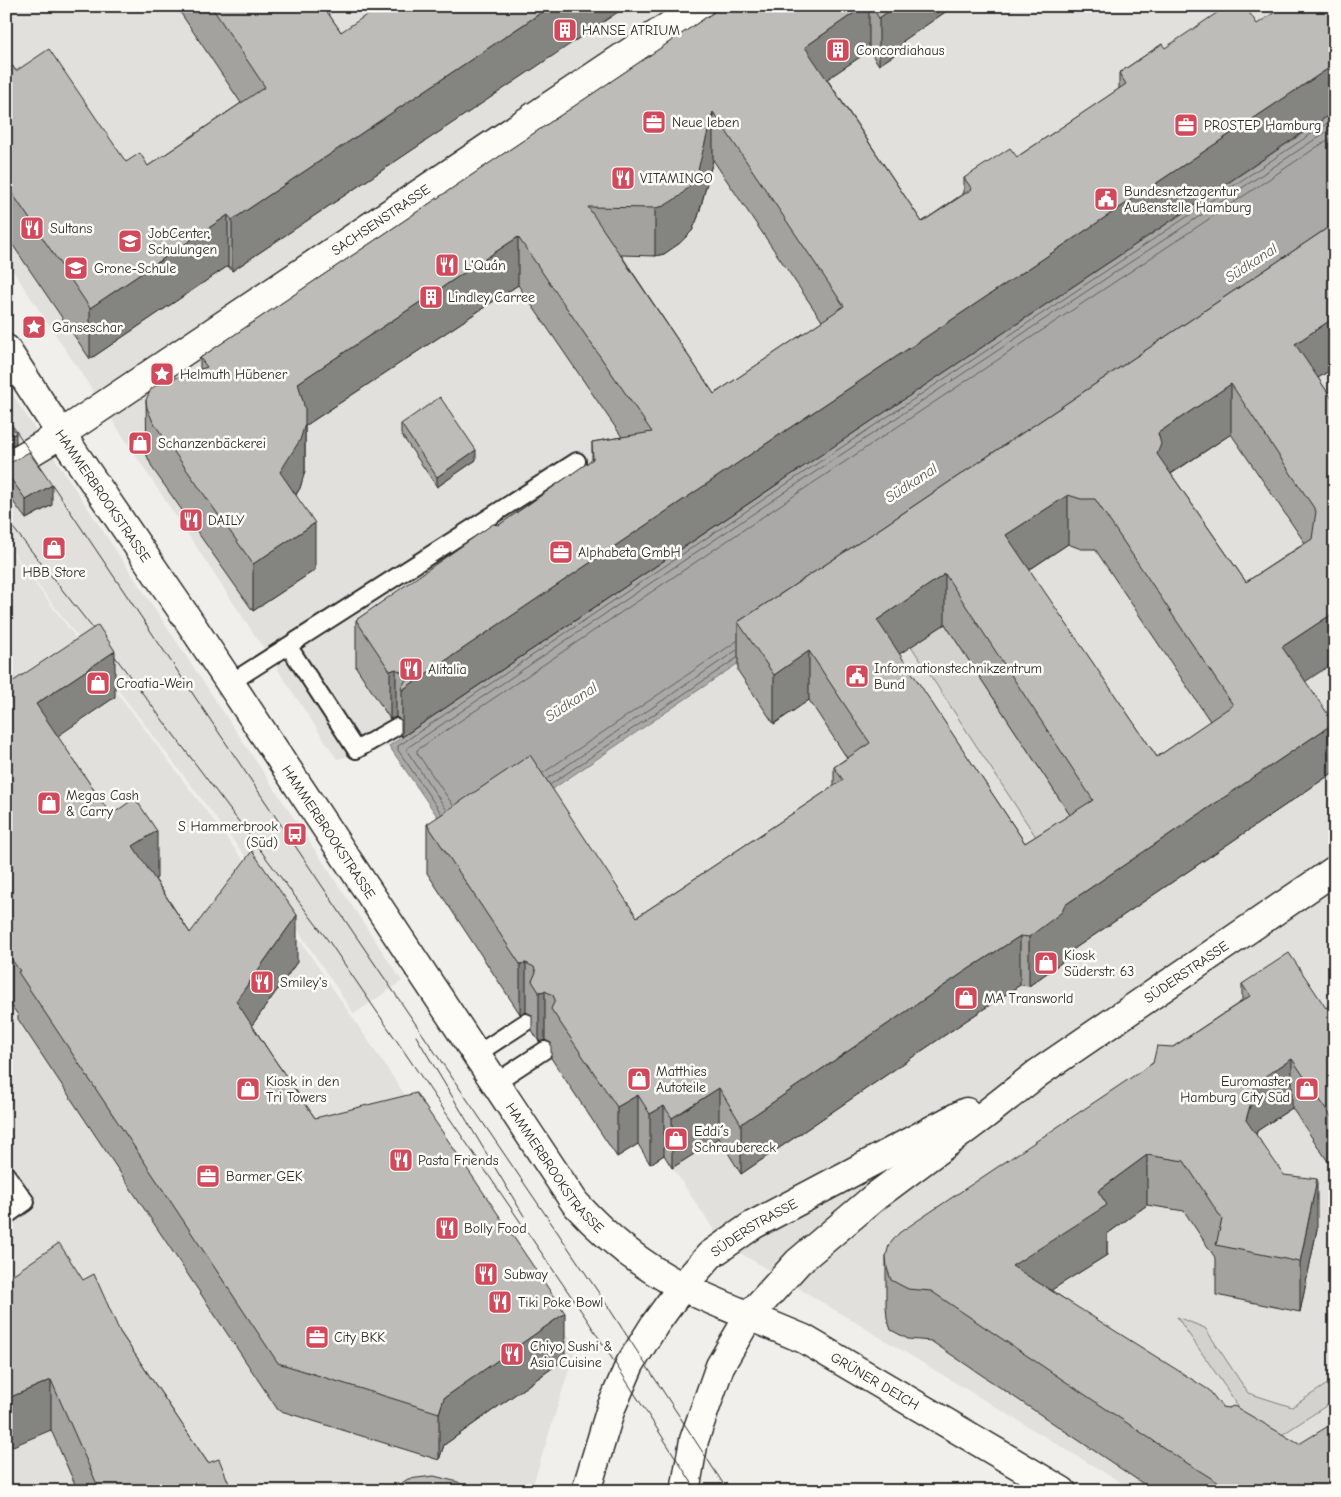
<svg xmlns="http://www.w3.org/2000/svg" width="1341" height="1497" font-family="'Comic Neue',sans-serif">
  <rect width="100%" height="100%" fill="#f0efeb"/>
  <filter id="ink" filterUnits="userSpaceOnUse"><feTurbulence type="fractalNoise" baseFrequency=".02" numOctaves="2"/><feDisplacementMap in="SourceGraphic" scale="10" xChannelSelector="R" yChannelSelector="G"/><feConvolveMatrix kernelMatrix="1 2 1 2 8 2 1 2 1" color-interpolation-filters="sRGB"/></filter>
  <g filter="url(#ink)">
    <g fill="#e1e0dc">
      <polygon points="6,6 1335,6 1335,112 785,479 389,746 337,759 6,260"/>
      <polygon points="1335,259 1335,1491 1135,1491 722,1242 461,851"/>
      <polygon points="6,385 402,981 354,1014 271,890 6,543"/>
      <polygon points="6,545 268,893 576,1347 531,1491 6,1491"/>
    </g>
    <g fill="#d3d2cf" stroke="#7f7e7d">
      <polygon points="945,624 1093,850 1059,872 911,646"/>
      <polygon points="1177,1317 1205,1328 1248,1393 1292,1407 1335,1379 1335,1400 1242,1461 1244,1432 1235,1401"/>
    </g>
    <polygon fill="#aaa9a7" stroke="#777775" points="1335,112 1335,259 461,851 389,746 785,479"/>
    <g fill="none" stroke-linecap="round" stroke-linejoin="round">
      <g stroke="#5e5d5d" stroke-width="1">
        <polyline points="543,773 737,641"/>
        <polyline points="547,779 737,650"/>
        <polyline points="551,784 737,658"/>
        <polyline points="453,805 417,753 417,750 795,495 1335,135"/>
        <polyline points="446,809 407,751 407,748 791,488 1335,126"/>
        <polyline points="441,813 398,750 398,746 788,483 1335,118"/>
      </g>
      <g stroke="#2b2b2b" stroke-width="20">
        <g id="service">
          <polyline points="289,647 356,750 396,727"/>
          <polyline points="230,683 577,461"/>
          <polyline points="477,1054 526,1022"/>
          <polyline points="496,1082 545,1050"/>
          <polyline points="6,1174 26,1202 6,1216"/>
        </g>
      </g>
      <g stroke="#2b2b2b" stroke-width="31">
        <g id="minor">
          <path id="s1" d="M6,467L61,434L699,6"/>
          <path id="s2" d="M749,1316L804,1339L1062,1491"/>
        </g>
      </g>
      <g stroke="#2b2b2b" stroke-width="31">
        <g id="tertiary">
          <path id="s3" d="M6,349L61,434L185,615L575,1203C606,1237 640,1265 681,1286C703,1297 726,1306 749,1316"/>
        </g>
      </g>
      <g stroke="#2b2b2b" stroke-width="31">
        <g id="secondary">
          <path id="s4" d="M586,1491L611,1408L630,1364L655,1324L682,1287L710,1255L753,1225L966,1112"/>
          <path id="s5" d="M685,1491L694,1440L720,1366L749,1316L798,1262L876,1196L986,1114L1038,1073L1335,870"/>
        </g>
      </g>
      <use href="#service" stroke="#fdfcf7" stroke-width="16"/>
      <use href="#minor" stroke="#fdfcf7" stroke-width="28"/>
      <use href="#tertiary" stroke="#fdfcf7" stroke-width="28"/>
      <use href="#secondary" stroke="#fdfcf7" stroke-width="28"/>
      <g stroke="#2b2b2b" stroke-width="1">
        <polyline points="6,416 351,929 605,1302 728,1491"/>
        <polyline points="6,519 110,650 330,943 588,1321 697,1491"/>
        <polyline points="416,1036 524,1216"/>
      </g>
    </g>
    <g fill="#a3a29e" stroke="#2b2b2b" fill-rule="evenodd">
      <polygon points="176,6 323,6 341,32 555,54 232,271 228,266 90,359 6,235 6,57 16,71 126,162 148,166 241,103"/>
      <path d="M723,6H954L903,41V49L879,65L869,51L827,79L922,222L964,193V178L1017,157L1119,89V73L1162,44L785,479L402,737L401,736V720L396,717L390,719L356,667V620L499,525L592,460V442L622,437L518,285L305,426V471L300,488L296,495L315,570L253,611L153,469L147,456L146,400L200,369V358ZM713,160L822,321L714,394L621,255L655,256L664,254L680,243L692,231L698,217Z"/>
      <path d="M1335,223V367L1318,378L1335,403L1305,681L1334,772L1065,955L1062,962L1029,986L1020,985L967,1020L741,1174L719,1138L672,1168L664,1155L650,1164L638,1144L617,1157L551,1058V1043L545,1040L539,1042L532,1030V1015L526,1012L520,1014L427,873V824L637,917L834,786V767L847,758L809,700L774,724L738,671V622L869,536ZM1231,434L1305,543L1246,582L1171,474ZM1068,544L1081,549H1095L1210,721L1157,757L1029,570ZM945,624L1070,815L1025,843L899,654Z"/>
      <polygon points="401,424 476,460 437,487 401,434"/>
      <polygon points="6,463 52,505 26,519 6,492"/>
      <polygon points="6,686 115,697 57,736 111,815 157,878 155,879 190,933 297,962 252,1025 272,1056 315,1118 565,1359 444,1445 439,1460 278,1410 18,1019 18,1015 6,998"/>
      <polygon points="1242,984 1326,1008 1335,1002 1335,1172 1292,1108 1257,1131 1256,1135 1317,1229 1300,1312 1216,1295 1216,1259 1184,1211 1147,1205 1107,1234 1107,1255 1051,1290 1222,1407 1335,1491 1154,1491 931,1341 908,1339 891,1330 887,1318 886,1306 886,1256 1153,1063 1173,1047 1242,1001"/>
      <polygon points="6,1279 120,1332 208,1463 232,1491 78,1491 51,1430"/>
    </g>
    <g fill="#848481" stroke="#2b2b2b">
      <polygon points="551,6 627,6 232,271 232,220"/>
      <polygon points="864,6 869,6 869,51 805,94 805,47"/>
      <polygon points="896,6 954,6 903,41 903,49 879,65 879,18"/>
      <polygon points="1335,64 1335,111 785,479 402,737 402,690 785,431"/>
      <polygon points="713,112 713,160 698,217 692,231 680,243 664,254 655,256 655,208"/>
      <polygon points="228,215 228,266 90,359 90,308"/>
      <polygon points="518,237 518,285 305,426 305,471 300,488 280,519 280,472 298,383"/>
      <polygon points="1335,317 1335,367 1295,393 1295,344"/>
      <polygon points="1231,384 1231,434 1161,480 1157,454 1158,433"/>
      <polygon points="16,433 16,443 6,449 6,439"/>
      <polygon points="476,450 476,460 437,487 437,477"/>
      <polygon points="52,485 52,505 26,519 26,500"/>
      <polygon points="1068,495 1068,544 1006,585 1006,535"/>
      <polygon points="315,523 315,570 253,611 253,564"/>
      <polygon points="945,574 945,624 877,669 877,620"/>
      <polygon points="1335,612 1335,662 1282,697 1282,647"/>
      <polygon points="115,651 115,697 36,751 36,704"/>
      <polygon points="809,651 809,700 774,724 774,675"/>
      <polygon points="396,669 396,717 390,719 390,671"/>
      <polygon points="1334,723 1334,772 1065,955 1062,962 1029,986 1029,937 1065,905"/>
      <polygon points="157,831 157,878 133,893 133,846"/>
      <polygon points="297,915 297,962 236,1048 236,1001"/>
      <polygon points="1020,936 1020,985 967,1020 741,1174 741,1124 967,970"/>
      <polygon points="526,963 526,1012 520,1014 520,964"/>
      <polygon points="545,991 545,1040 539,1042 539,992"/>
      <polygon points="1292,1059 1292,1108 1257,1131 1246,1170 1246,1120 1257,1081"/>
      <polygon points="719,1088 719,1138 672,1168 672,1118"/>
      <polygon points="638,1095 638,1144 617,1157 617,1107"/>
      <polygon points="664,1106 664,1155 650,1164 650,1114"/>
      <polygon points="1147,1155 1147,1205 1107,1234 1107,1255 1012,1315 1012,1266 1098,1191"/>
      <polygon points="1317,1179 1317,1229 1300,1312 1300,1262"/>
      <polygon points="565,1313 565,1359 444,1445 439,1460 439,1413 444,1398"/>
      <polygon points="51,1380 51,1430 6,1449 6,1399"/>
    </g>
    <g fill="#bdbcb8" stroke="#2b2b2b" fill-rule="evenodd">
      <polygon points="211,6 323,6 341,32 380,6 551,6 232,220 228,215 90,308 6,184 6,57 16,71 49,49 126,162 140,153 148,166 265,87"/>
      <path d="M723,6H864L805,47L922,222L972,189L964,178L1010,148L1017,157L1126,84L1119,73L1162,44L1165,48L1227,6H1245L1257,24L1284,6H1335V64L785,431L402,690L401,688L406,680L404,674L396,669L390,671L356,620L493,524L499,525L593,459L592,442L652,432L518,237L298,383L305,409V424L300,440L280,472L315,523L253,564L153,422L147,408L146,400L151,389L158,384L207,367L200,358ZM713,112L844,306L714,394L588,207L655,208L664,206L680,196L692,183L698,170Z"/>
      <polygon points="871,6 896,6 879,18"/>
      <path d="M1335,223V317L1295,344L1335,403V612L1282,647L1334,723L1065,905L1062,912L1029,937L1020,936L967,970L741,1124L719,1088L672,1118L664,1106L650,1114L638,1095L617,1107L551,1009L555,1000L553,995L545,991L539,992L532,981L536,972L534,967L526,963L520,964L427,824L530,755L637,917L843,780L834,767L870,743L809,651L774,675L738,622L869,536ZM1231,384L1316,511L1312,539L1246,582L1157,454L1161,444L1158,433ZM1068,495L1081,499H1095L1233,705L1157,757L1006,535ZM945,574L1093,800L1025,843L877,620Z"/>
      <polygon points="440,397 476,450 437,477 401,424"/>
      <polygon points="6,419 16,433 6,439"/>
      <polygon points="29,452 52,485 26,500 6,472 6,463 14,461"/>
      <polygon points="98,625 115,651 36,704 111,815 135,798 157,831 133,846 190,933 252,851 297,915 236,1001 272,1056 315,1118 416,1093 565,1313 444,1398 439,1413 278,1363 18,972 20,971 6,952 6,686"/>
      <polygon points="1289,953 1326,1008 1335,1002 1335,1122 1292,1059 1257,1081 1246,1120 1284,1175 1317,1179 1300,1262 1216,1245 1222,1219 1184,1161 1147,1155 1098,1191 1107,1205 1012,1266 1209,1390 1222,1407 1228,1408 1234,1406 1299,1444 1335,1422 1335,1491 1232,1491 1179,1458 931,1291 908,1289 891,1280 887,1268 886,1256 889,1245 899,1233 1153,1063 1157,1046 1173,1047 1250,996 1242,984"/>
      <polygon points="59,1243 83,1280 94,1274 120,1332 208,1463 219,1459 232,1491 100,1491 51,1380 6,1399 6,1279"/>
      <polygon points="434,1476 458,1482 470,1491 389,1491 408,1479"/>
    </g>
  </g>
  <defs>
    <g id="building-square" transform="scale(1.25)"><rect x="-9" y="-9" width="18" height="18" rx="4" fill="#d1495b" stroke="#fdfcf7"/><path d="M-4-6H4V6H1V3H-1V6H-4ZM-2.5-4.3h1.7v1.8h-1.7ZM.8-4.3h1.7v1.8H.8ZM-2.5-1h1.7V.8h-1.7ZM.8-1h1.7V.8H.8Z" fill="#fff"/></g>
    <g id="office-square" transform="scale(1.25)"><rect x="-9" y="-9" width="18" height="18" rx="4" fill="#d1495b" stroke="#fdfcf7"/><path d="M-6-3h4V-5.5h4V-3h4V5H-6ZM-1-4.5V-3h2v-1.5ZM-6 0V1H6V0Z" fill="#fff"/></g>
    <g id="restaurant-square" transform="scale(1.25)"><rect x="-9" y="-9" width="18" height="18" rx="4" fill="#d1495b" stroke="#fdfcf7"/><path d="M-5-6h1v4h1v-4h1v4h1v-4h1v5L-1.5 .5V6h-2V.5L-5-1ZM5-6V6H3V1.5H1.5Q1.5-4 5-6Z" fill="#fff"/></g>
    <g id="civic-square" transform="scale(1.25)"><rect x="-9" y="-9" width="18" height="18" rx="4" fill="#d1495b" stroke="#fdfcf7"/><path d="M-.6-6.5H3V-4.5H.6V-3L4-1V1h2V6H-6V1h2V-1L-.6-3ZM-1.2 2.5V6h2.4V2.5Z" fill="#fff"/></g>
    <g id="school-square" transform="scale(1.25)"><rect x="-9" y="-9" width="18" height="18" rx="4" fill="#d1495b" stroke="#fdfcf7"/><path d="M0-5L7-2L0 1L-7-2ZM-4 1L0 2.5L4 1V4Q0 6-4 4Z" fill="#fff"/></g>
    <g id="sight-square" transform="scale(1.25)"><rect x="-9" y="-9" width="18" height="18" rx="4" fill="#d1495b" stroke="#fdfcf7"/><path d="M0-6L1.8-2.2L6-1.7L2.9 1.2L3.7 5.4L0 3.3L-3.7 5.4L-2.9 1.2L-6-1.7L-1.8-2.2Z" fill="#fff"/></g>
    <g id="shop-square" transform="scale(1.25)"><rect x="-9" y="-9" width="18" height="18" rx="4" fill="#d1495b" stroke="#fdfcf7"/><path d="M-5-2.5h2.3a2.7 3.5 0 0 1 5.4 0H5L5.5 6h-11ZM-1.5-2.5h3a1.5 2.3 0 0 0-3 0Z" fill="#fff"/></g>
    <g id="bus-square" transform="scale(1.25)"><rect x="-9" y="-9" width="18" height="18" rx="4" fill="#d1495b" stroke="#fdfcf7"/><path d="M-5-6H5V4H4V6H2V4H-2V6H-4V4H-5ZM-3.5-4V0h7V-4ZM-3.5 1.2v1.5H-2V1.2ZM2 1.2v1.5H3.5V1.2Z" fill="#fff"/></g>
  </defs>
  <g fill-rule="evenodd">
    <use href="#building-square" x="565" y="30"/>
    <use href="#building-square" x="838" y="50"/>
    <use href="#office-square" x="654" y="122"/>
    <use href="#office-square" x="1186" y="125"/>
    <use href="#restaurant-square" x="623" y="178"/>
    <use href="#civic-square" x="1106" y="199"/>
    <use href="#restaurant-square" x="32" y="228"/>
    <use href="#school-square" x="130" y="241"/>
    <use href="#restaurant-square" x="447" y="265"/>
    <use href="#school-square" x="76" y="268"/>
    <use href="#building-square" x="431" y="297"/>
    <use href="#sight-square" x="34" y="327"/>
    <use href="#sight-square" x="162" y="374"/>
    <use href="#shop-square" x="140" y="443"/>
    <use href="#restaurant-square" x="191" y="520"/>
    <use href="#shop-square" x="54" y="548"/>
    <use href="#office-square" x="561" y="552"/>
    <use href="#restaurant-square" x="411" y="669"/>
    <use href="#civic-square" x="857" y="676"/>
    <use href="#shop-square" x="98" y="683"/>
    <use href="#shop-square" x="49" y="803"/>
    <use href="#bus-square" x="295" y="834"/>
    <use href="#shop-square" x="1046" y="963"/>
    <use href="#restaurant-square" x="262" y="982"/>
    <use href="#shop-square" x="966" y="998"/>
    <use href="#shop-square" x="639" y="1079"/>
    <use href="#shop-square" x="248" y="1089"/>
    <use href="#shop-square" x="1307" y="1089"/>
    <use href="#shop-square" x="676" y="1139"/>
    <use href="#restaurant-square" x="401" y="1160"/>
    <use href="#office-square" x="208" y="1176"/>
    <use href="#restaurant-square" x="447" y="1228"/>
    <use href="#restaurant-square" x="486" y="1274"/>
    <use href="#restaurant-square" x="500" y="1302"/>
    <use href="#office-square" x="317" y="1337"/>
    <use href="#restaurant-square" x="512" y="1354"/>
  </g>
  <g text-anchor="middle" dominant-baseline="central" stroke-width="5" stroke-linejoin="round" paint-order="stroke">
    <g font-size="14" fill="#2b2b2b" stroke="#fdfcf7" text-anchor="start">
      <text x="582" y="30">HANSE ATRIUM</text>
      <text x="856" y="50">Concordiahaus</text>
      <text x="672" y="122">Neue leben</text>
      <text x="1204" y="125">PROSTEP Hamburg</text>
      <text x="640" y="178">VITAMINGO</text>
      <text x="1124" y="191">Bundesnetzagentur<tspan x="1124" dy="16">Außenstelle Hamburg</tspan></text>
      <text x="50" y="228">Sultans</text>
      <text x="148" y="233">JobCenter,<tspan x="148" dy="16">Schulungen</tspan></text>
      <text x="464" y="265">L'Quán</text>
      <text x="94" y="268">Grone-Schule</text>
      <text x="448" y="297">Lindley Carree</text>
      <text x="52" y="327">Gänseschar</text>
      <text x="180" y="374">Helmuth Hübener</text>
      <text x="158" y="443">Schanzenbäckerei</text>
      <text x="208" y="520">DAILY</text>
      <text x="578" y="552">Alphabeta GmbH</text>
      <text x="54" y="572" text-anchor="middle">HBB Store</text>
      <text x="874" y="668">Informationstechnikzentrum<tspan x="874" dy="16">Bund</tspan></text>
      <text x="428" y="669">Alitalia</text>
      <text x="116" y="683">Croatia-Wein</text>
      <text x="66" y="795">Megas Cash<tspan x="66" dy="16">&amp; Carry</tspan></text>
      <text x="278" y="826" text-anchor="end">S Hammerbrook<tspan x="278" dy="16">(Süd)</tspan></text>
      <text x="1064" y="955">Kiosk<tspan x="1064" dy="16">Süderstr. 63</tspan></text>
      <text x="280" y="982">Smiley's</text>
      <text x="984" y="998">MA Transworld</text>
      <text x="656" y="1071">Matthies<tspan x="656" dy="16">Autoteile</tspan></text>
      <text x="266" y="1081">Kiosk in den<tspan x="266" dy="16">Tri Towers</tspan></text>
      <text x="1290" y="1081" text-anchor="end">Euromaster<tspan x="1290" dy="16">Hamburg City Süd</tspan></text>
      <text x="694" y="1131">Eddi´s<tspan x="694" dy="16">Schraubereck</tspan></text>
      <text x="418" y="1160">Pasta Friends</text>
      <text x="226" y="1176">Barmer GEK</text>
      <text x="464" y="1228">Bolly Food</text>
      <text x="504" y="1274">Subway</text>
      <text x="518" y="1302">Tiki Poke Bowl</text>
      <text x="334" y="1337">City BKK</text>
      <text x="530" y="1346">Chiyo Sushi &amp;<tspan x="530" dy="16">Asia Cuisine</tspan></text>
    </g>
    <g font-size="14" fill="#2b2b2b" stroke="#fdfcf7">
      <text stroke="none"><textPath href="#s1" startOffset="449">SACHSENSTRASSE</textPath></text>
      <text stroke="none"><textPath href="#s3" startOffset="176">HAMMERBROOKSTRASSE</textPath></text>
      <text stroke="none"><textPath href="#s3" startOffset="581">HAMMERBROOKSTRASSE</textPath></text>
      <text stroke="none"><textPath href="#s5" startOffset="746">SÜDERSTRASSE</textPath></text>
      <text stroke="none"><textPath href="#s3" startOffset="986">HAMMERBROOKSTRASSE</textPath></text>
      <text stroke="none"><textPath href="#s4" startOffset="322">SÜDERSTRASSE</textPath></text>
      <text stroke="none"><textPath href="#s2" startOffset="142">GRÜNER DEICH</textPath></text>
    </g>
    <g font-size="15" font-style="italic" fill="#575756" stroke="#fdfcf7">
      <text transform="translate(1251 263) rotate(-33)">Südkanal</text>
      <text transform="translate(911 483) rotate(-33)">Südkanal</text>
      <text transform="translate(571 702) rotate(-33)">Südkanal</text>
    </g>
  </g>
  <rect width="1341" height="1497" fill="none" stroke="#fdfcf7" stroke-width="25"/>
  <rect x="12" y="12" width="1316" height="1472" fill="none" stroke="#2b2b2b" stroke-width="2" filter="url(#ink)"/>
</svg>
